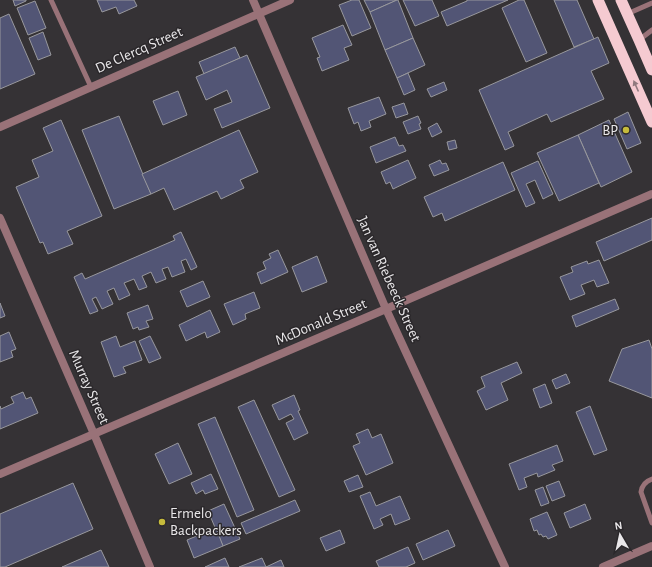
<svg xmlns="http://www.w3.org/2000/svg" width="652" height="567" font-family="'Alegreya Sans',sans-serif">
  <rect width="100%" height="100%" fill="#353235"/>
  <g fill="#525575" stroke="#98989d">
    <polygon points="13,0 26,0 26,1 15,6"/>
    <polygon points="97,0 134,0 137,6 119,14 116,7 102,12"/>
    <polygon points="352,0 359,0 371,28 352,36 339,5"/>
    <polygon points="364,0 397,0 370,12"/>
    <polygon points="397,0 398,0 413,38 385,50 370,12"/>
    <polygon points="403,0 432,0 439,16 415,26"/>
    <polygon points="467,0 508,0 447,26 441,12 467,1"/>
    <polygon points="519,0 524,0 547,53 526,62 502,8"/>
    <polygon points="554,0 577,0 594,39 574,47"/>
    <polygon points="35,1 46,28 28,35 17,8"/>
    <polygon points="9,14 35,74 0,89 0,18"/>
    <polygon points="343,25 352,45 344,48 349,60 322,71 317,58 320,57 312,38"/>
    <polygon points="43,32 51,55 38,60 29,38"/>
    <polygon points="598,37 609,63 591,71 604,99 551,122 547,114 508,132 514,146 505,150 479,90"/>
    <polygon points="413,38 425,65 397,78 385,50"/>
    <polygon points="235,47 240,58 204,74 199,62"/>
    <polygon points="247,55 270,108 222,128 214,109 232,102 227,90 206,100 196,77"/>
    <polygon points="408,73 415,90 404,95 397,78"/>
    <polygon points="444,82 447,90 431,97 427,89"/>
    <polygon points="178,91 187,115 163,125 153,101"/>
    <polygon points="379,97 386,114 369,121 371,127 361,131 358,122 354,124 348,108"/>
    <polygon points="404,103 408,114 396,118 392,107"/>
    <polygon points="628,112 641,143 627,149 614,119"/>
    <polygon points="119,116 151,194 114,209 82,130"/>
    <polygon points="418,116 421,123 419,124 421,129 408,134 403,122"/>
    <polygon points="61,120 102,216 67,231 73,244 48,254 43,242 40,243 16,187 39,177 32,160 53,151 43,128"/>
    <polygon points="609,120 632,172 601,187 578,135"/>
    <polygon points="437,123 442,132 432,137 428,128"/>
    <polygon points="239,130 258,172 240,180 244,188 221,199 217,191 174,210 164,188 151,194 142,174"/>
    <polygon points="578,135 599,183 559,201 537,153"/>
    <polygon points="395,137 399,146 403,145 406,151 376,163 370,147"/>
    <polygon points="455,140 457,148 449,150 447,142"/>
    <polygon points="408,160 416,178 393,189 390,182 386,184 381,172"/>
    <polygon points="440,160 442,164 446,163 449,170 434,176 429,165"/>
    <polygon points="538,161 553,194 543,199 535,180 526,184 535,203 526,207 511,173"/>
    <polygon points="503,162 515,190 445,221 442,213 433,217 424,197"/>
    <polygon points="652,218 652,240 604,261 596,242"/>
    <polygon points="181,232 197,267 191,270 186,259 181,261 185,272 172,277 168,267 162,269 166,279 156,283 151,272 142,276 147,287 139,290 134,279 124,283 130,295 119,300 114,288 107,291 113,304 102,309 96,297 92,299 98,311 90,314 74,277 82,273 85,279 175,240 173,236"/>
    <polygon points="278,250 288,272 261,284 257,273 266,269 263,262 271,258 269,254"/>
    <polygon points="317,256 327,282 302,292 292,267"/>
    <polygon points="599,260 609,283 597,287 594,280 581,285 585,294 570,300 560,277 573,272 571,267 587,261 588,264"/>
    <polygon points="203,281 210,297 187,307 180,291"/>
    <polygon points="254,292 260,308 245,314 246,319 233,325 224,304"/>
    <polygon points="615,299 619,309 576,327 572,316"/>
    <polygon points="0,303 5,316 0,318"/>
    <polygon points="148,305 153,319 146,321 149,327 139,330 138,327 133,329 127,313"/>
    <polygon points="210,310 220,332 207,338 205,332 186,341 179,325"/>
    <polygon points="9,332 16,349 11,351 13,357 0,362 0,336"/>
    <polygon points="116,336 120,347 135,341 142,360 123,367 126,373 114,377 101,342"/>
    <polygon points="150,336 161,358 149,363 139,341"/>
    <polygon points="649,340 652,349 652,398 609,381 622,349"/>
    <polygon points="517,362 522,373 501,383 508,400 486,410 477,391 485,387 481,377"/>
    <polygon points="566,374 570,383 556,389 552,380"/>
    <polygon points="545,384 552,403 540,408 533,389"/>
    <polygon points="23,392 26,399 31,397 38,413 0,429 0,406 1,409 14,403 11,397"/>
    <polygon points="294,395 300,410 298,411 308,433 294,440 286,423 294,419 291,414 279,420 272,405"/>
    <polygon points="254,400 295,490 279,497 238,407"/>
    <polygon points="590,406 607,450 594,455 576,412"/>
    <polygon points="215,417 254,510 237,517 198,424"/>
    <polygon points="368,429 372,438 381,434 393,463 366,475 353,446 360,443 356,434"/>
    <polygon points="178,443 192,474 169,484 155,454"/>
    <polygon points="557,445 563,461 552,465 555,470 538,477 537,473 524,478 527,487 519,490 509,464"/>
    <polygon points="211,474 218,489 205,494 203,490 196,494 191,483"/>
    <polygon points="358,475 363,487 349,492 344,481"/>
    <polygon points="559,481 565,496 552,501 546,486"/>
    <polygon points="73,483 93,529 5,567 0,567 0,514"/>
    <polygon points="543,487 549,503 541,506 535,490"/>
    <polygon points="370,492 376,506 400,496 410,519 395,525 391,514 380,519 383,525 374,529 360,496"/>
    <polygon points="295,500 300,511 246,534 241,523"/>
    <polygon points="224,504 240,539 223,546 208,511"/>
    <polygon points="585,504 591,519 570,528 564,513"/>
    <polygon points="547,512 557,535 548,539 546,536 543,537 541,534 539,535 537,530 534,531 530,519"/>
    <polygon points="216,528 223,546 194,558 187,540"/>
    <polygon points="340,530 345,543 326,551 320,538"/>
    <polygon points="448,530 455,546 423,560 416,544"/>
    <polygon points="408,547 415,563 406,567 379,567 376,561"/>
    <polygon points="101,550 109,567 62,567"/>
    <polygon points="225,558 229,567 205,567"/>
    <polygon points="262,558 266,567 281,560 284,567 239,567"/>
  </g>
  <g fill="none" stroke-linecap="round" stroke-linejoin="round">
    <g stroke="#997278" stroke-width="5">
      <polyline points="51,0 91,87"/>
      <polyline points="627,14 652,3"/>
      <polyline points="639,40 652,30"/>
      <path d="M652,479C646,481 642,485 641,492L652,523"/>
    </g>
    <g stroke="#997278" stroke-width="8">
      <polyline points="253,0 386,309 505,567"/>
      <polyline points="0,127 290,0"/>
      <polyline points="0,218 94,434 150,567"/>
      <polyline points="0,474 386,309 652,194"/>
      <polyline points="603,567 652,546"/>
    </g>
    <g stroke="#f5cad1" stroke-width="11">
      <polyline points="598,0 652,122"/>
      <polyline points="621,0 639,40 652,70"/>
    </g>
  </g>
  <defs><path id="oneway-solid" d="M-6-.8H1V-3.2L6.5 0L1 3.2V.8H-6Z"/></defs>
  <use fill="#90797e" href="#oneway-solid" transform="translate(636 86) rotate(-114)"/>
  <g fill="#c6bb3c" stroke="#2b282b" stroke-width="1.5">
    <circle cx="626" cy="130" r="4"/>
    <circle cx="162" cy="522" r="4"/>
  </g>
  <g text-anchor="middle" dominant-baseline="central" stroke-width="3" stroke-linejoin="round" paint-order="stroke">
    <g font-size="15" fill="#e9e7e9" stroke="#2b282b">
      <text transform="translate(139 50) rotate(-24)">De Clercq Street</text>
      <text transform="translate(389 279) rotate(66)">Jan van Riebeeck Street</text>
      <text transform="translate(321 322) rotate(-23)">McDonald Street</text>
      <text transform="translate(89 387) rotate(66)">Murray Street</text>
    </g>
    <g font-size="15" fill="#e9e7e9" stroke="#2b282b" text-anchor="end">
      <text x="618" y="130">BP</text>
      <text x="170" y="513" text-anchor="start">Ermelo<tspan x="170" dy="17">Backpackers</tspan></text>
    </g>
  </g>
  <g transform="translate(620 535) rotate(351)" stroke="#2b282b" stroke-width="3" paint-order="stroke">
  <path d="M0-3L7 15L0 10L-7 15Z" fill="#e9e7e9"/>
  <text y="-6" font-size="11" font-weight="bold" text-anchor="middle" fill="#e9e7e9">N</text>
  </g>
</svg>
